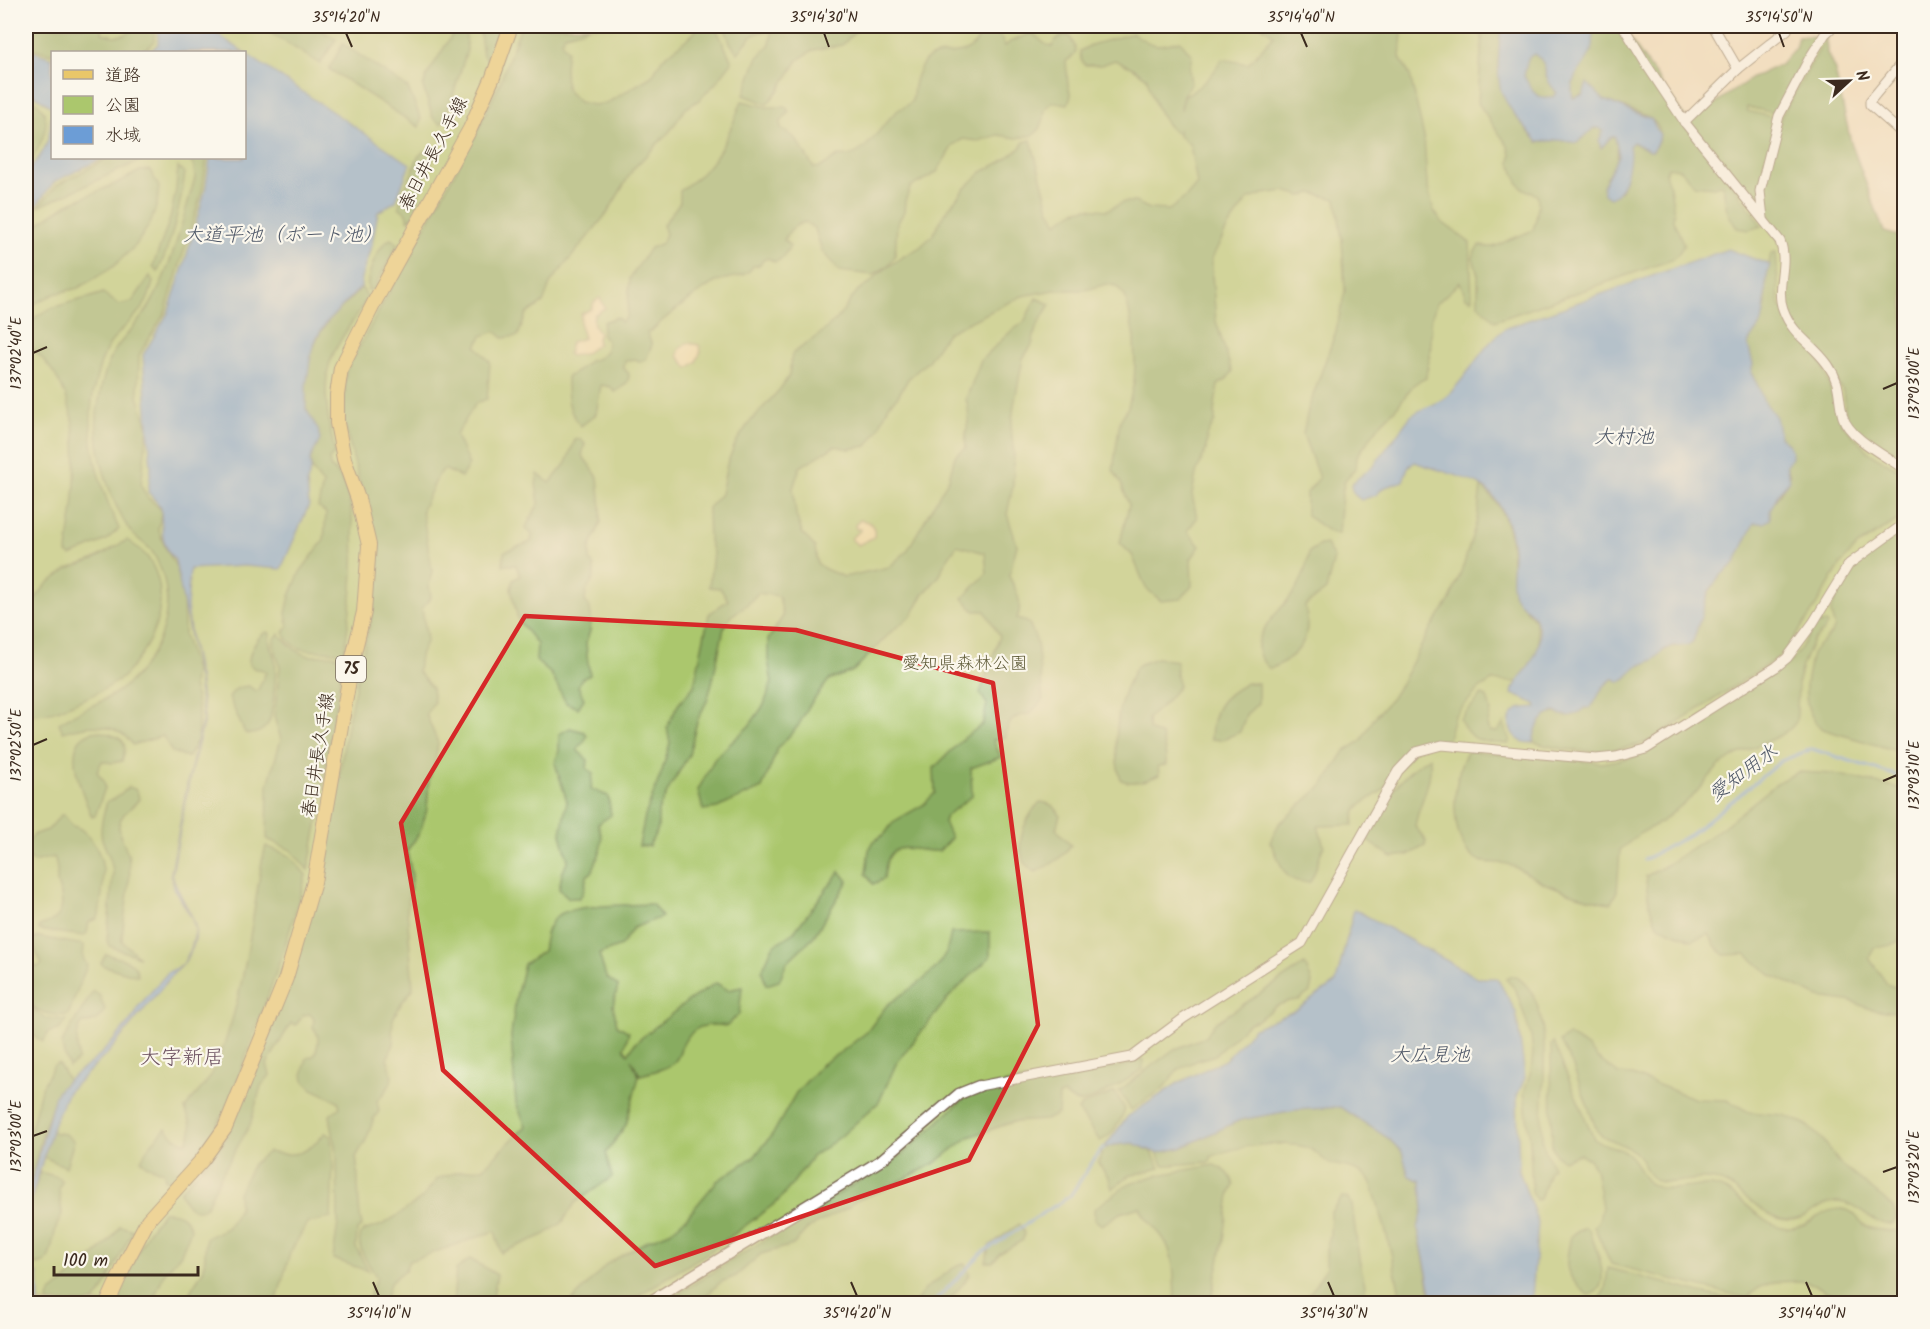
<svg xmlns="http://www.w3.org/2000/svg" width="1930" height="1329" font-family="Kalam,'Klee One',sans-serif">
  <rect width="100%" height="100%" fill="#fbf7ec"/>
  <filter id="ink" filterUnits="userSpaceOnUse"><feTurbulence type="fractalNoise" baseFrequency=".0167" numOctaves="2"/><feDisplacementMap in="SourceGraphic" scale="12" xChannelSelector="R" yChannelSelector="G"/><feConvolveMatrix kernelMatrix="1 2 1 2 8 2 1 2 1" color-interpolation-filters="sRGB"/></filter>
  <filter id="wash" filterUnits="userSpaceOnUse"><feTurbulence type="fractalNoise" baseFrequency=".008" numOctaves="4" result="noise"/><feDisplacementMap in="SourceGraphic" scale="24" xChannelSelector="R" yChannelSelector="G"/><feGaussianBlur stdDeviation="1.35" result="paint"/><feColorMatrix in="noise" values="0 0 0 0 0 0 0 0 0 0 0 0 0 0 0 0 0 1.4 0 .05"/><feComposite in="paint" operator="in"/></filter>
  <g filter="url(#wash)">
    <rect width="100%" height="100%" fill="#f2dec0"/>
    <path fill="#abc76d" stroke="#737846" stroke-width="1.5" fill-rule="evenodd" d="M26,26H1621L1683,125L1725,99L1752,78L1780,65L1795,48L1798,37L1811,36L1817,40L1826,38L1827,53L1835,71L1851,143L1884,232L1898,236L1904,234V1303H26ZM52,52H244V158H52Z"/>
    <g fill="#88ac60" stroke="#626b3f" stroke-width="1.5">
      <path d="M26,26H103L102,33C114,37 128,38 134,26H154V42L147,48L138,52H52V54L30,48L26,44Z"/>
      <polygon points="260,26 315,26 336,39 320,64"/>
      <polygon points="461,26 465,28 467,50 447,115 441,124 433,118 423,87 427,75 457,27"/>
      <polygon points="479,26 502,26 490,61 483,55"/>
      <path d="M521,26H589L584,29L565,34L561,42L567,50L565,67L566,89L579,102L594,105L607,103L652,76L662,59L693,34L699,26H715L732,62L715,84L699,100L685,109L670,131L633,169L608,212L551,282L543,303L526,314L518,336L503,338L495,331L482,336L476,346L490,362L487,399L476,403L456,435L469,465L461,477L444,469L438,476L422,510L432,570L429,585L431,597L422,608L427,640L420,655L418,672L432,688L434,702L426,714L438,743L435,762L429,778L427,809L420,832L407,851L412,876L407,909L413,989L402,1002L393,1019L392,1032L394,1044L387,1059C396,1078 392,1086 377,1101L379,1111L374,1118L366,1140L356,1157C360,1180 356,1203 362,1226L357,1230L356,1247L368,1271L333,1259L338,1223L337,1158L330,1115L340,1107L338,1101L312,1089L304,1081L303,1072L307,1058L315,1055C318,1044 321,1037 313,1027L314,1019L310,1014L303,1015L296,1025L291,1023L267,1064L270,1075L261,1086L250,1125L220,1177L206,1207C193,1216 184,1203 180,1191L223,1144L246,1095L272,1024L316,890L331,830L347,725L374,603L375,541L343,419L346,371L475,136L499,85Z"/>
      <path d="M724,26H861L842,45L813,50L798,60L779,90L767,104L744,95L757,59L770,44L772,32C753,28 749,40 738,53L730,43Z"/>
      <path d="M1262,26H1399L1402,31L1400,58L1410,75L1424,137L1427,185L1434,211L1442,222L1470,243L1472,300L1466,297L1460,282L1436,304L1431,319V348L1426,378L1414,384L1397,407L1382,422L1357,456L1356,468L1345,480L1342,493L1339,534L1330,532L1306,515V494L1319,478L1303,434L1308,410L1336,331L1345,291L1342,239L1336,199L1312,193L1302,196L1284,191L1263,194L1247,200L1228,227L1212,258V275L1216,321L1232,372L1226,380L1218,385L1215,404V421L1207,436L1206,450L1196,473L1192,495L1197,518L1187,531L1200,546L1191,559L1192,586L1181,599L1161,601L1146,588L1132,555L1120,543L1129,505L1121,483L1113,470L1120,421L1128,407L1134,383L1135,366L1134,337L1129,311L1125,296L1116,286L1106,284L1086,290H1054L1022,296L947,333L928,361L908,379L898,396L889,405L878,430L867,446L849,449L835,446L800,467L793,488L796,515L802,533L815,547L817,563L825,569L844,577L889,567L907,551L949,478L955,456L966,448C963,429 973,420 966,399L981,360L1009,333L1024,322L1036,298L1050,304L1036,328L1032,345L1023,358L1014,405L1011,428L1014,454L1013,486L1007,514L1017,545L1009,576C1016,590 1024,604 1017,618L1029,623L1037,642L1043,700L1030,714C1014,714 1007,722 1006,737L993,740L1001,757L971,768L972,796L946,816L944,822L951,838L939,851C909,852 887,834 884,879L873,884L866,874L869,850L874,841L885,834L893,822L923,805L935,793L934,768L964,738L983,724L987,704L980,693L1000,636L985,611H974L963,598L987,573L985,553L957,545L944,564L940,575L923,595L912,615L891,632L853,671L829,680L809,706L798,726L778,748L762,788L717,808L703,810L698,790L715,758L749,726L764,705L772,682L768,660V640L783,616L779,596L758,593L748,604L731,616L724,628L712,683L707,701L697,721L689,755L671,785L658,811V828L649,846H639L645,816L662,771L670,743L667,727L678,705L694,686L709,614L728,600L720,588L709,587L713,553L709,541L708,508L721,494L727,464L736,442L749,423L780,389L789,376L792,354L820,334L837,319L858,290L868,285L878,274L904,256L919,248L932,236L945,213L963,190L982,172L1001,162L1019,149L1024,142L1031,140L1049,208L1057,223L1074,211L1087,208L1107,210L1124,202H1135L1150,209L1169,210L1186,197L1197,184L1190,145L1179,136V128L1178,134C1160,122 1152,99 1147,78L1133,68L1115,60L1101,65H1085L1081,60L1080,51L1091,45L1133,33C1152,47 1157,47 1180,41L1192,55L1189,69L1191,84L1183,95L1181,110L1184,96C1202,86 1212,77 1222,59L1248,64L1274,35Z"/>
      <path d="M1467,26H1503L1501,27C1499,45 1503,93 1511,108C1517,121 1529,132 1538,142L1559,140L1577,143L1594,128H1600L1603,131L1600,147L1603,146L1611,137H1615C1620,154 1618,165 1606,178L1620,192C1626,181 1631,158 1629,146L1632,142L1650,151L1654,150C1655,145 1661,137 1660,132C1656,112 1619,108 1604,100C1598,97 1595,92 1591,87L1586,86L1584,94L1573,98C1566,70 1599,61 1592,31L1597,26H1621L1762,226L1749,230L1737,228C1732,221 1727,213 1726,205C1724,197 1725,192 1722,184L1714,187L1694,185L1679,169L1668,167L1665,174L1670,187L1674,212L1673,220L1684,245L1678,254L1671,260L1495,321L1478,304V275L1473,258L1475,251L1480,245C1495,251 1500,243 1513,238C1520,235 1527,233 1533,230C1536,220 1540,204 1537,195L1522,188L1519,184L1510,163L1511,154L1508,146L1478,103L1482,35L1473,31Z"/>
      <path d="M987,28L1000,36L1005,46L1010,42L1031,33C1040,37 1042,45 1052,47L1056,39L1068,34C1076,47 1081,53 1066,61L1068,85L1071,96L1068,104L1053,102L1045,109L1044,118L1040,129L1033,135L1017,138L998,135L978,141L963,139L953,145L937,172L921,182L911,186L905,201L904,212L897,224L895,256L888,266L873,275L839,271L822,251L815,229L805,222C793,226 790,229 784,240L790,246L783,258L775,262L768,258L763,260L760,265L753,266C746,280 727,276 716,282C697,292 678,308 662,321C656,326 654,330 647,333L652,345L646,359L641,362L635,359L625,361L623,367L629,374C629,384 623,387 615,392L611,387L601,385L596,414L581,426C567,412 567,396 567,377L576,372L589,361L599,358L606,351L607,341L602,335L603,322L617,317L622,322L627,316L630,278L650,248L662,243L666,234L663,225L680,202V191C687,184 696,180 702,173C723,153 731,127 742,101L767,107H786L789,112L780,123L782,130C797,134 805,155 814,168L821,167L838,156C867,160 878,126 897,111C902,106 909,107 912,100C914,96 913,91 914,86C915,78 920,67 925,61C935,51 953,56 965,51C979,45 977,36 987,28Z"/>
      <polygon points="1811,36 1817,40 1778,114 1747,107 1747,111 1776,118 1759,211 1688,122 1752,78 1780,65 1795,48 1798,37"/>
      <polygon points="1826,38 1827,53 1835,71 1851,143 1884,232 1898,236 1904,234 1904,464 1853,430 1847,422 1843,391 1798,331 1787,312 1783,291 1787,256 1768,221 1764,209 1763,192 1781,117"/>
      <polygon points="343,44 408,88 421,119 419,127 329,69"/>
      <path d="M1534,54C1546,62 1543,64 1546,75C1548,81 1554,88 1557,93C1551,99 1556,96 1548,97C1534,99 1530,88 1524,76L1528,57Z"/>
      <path d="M26,94C30,98 37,102 41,107C55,125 35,154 26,170L28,149L26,142Z"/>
      <polygon points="424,151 432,153 434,157 418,194 418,209 413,217 408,220 406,213 399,207 400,202 418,157"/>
      <polygon points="108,158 146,158 38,207 57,185"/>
      <path d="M187,158H207L202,192L165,313L139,355L138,396L148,427L141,485L147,497L162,510L158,529L165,547L178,570L183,586L184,634L195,670L193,685L198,710V739L188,757L172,752L163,736L133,745C116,721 89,724 63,732L59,723C80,709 107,702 126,685C156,658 174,619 164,579C161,569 157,558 151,550C144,542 133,537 128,528C108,496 92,444 98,406C101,388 105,366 115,350C125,335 139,322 149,307C172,268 182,221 195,178L194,166Z"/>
      <path d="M178,167L185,173C180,208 172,240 158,272L153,266L170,219L176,190Z"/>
      <polygon points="150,170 159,187 157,204 151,222 136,245 113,267 95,278 78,288 54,294 26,308 26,232 68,204 115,184 140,171"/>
      <path d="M391,239L398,244L373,290H368C365,277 379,243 391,239Z"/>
      <path d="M1776,252L1779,304L1817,356L1824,369L1841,423L1871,454L1904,472V516L1856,547L1841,564L1809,617L1782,655L1652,740C1614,755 1572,754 1533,742L1537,724L1546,715L1593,705C1597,692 1603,685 1614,678L1619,682L1626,678L1636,667L1653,660L1664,650L1673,646L1688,645L1693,641L1709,591L1721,575L1735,563L1754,522H1760C1765,516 1790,480 1790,475C1789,471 1787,468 1786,465L1791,457L1788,444L1780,438L1775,417L1763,400L1760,390L1751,372L1753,364L1748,345L1749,341L1761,324L1766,305L1765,286L1771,253Z"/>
      <path d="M150,276L153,282C151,289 149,298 145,304C135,319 119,330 109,345C102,356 98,371 95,384C83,435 98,483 119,529L106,540L71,556L67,553C68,538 71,523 73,508C79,447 80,384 26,344C20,305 77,304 103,293L119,305L132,302Z"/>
      <path d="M361,287L368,297C357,316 341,336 332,357C320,385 329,424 335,453L329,459L330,467C368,490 350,615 344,654C322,646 298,660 284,633L288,625L286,613L290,596L300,572L324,540L326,513L318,507L323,484C311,471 305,461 317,446C314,434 309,422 306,410C300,385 312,341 328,321C338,309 352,300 361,287Z"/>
      <polygon points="580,439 585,444 582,455 598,477 601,508 601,522 590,548 590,560 594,566 594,578 586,592 585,601 590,608 591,616 590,631 586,642 587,656 590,675 581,679 578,686 584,699 578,708 566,703 551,674 536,661 537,644 518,620 511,589 513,580 520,576 516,565 503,565 504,552 531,542 532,534 525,529 539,503 536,484 538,474 550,483 566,463 575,440"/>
      <path d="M1481,486C1517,518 1511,551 1513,594L1535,620L1540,649L1518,682L1492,681L1479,689L1454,716L1448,739L1415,749L1382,791L1360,805L1355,813L1353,825L1318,826L1324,846C1317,859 1317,871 1310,882C1280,884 1283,863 1270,842L1279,824L1324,784L1345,751L1361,741L1374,718L1392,698L1400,685L1432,626L1450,600L1464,564L1477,520Z"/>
      <path d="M1904,530V753L1822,729C1804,713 1803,691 1809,669C1810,663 1810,656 1814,651C1821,640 1829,641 1835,627C1834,623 1831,618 1831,614C1830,608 1835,601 1837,596C1855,560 1872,551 1904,530Z"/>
      <path d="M127,540C134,545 143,551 148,558C167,586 162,621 145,648C138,659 130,672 119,680C107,689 93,695 79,701C63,708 49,715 31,714L26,705V610L47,584L68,569L93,560Z"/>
      <path d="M1326,544L1334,558L1326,590L1305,606C1313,639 1299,656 1270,669C1236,641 1283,612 1297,588C1304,576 1307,565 1309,552L1320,545Z"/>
      <path d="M1819,620L1820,624L1826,623L1827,625L1823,632L1813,640L1802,666L1798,681L1797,713L1796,722L1791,728L1779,736L1736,755L1718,767L1693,796L1661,822L1639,834L1620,850L1617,891L1611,903C1592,901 1562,890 1544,883C1532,877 1520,868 1507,864C1498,862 1483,864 1475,859C1448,840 1451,776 1468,751L1602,763L1635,757L1652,749L1789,663C1801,651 1809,634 1819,620Z"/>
      <path d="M267,632L270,633C268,646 272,648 275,660C277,670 273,713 269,722C265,731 253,736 245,733L229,698C234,688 238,687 249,686L255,691L258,690L266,672L260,669H255L249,664C248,653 257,636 267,632Z"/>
      <path d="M279,634C289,644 299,657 315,656C325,656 334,653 343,659L317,826L308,870L291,850L267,839L268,785L281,739L274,717L280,667L274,645V639Z"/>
      <path d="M1157,658L1177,661L1176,674L1179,686L1164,704L1148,718L1149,730L1162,736L1166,757V765L1158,766L1159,775C1146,781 1135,785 1121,780C1112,752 1116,701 1132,676C1133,673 1136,667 1139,665C1143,662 1152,660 1157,658Z"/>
      <path d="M1247,683H1258V703L1246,715L1240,732L1221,740L1211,739C1212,709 1220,697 1247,683Z"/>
      <path d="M1482,695L1487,697L1491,711L1487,727L1490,732H1497L1504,723L1510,741L1508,744C1485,742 1469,743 1460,719Z"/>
      <polygon points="570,728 585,732 587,736 584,742 578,747 578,751 588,760 587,769 593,773 591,789 608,796 611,815 598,824 602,838 600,852 592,872 587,876 583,893 579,898 569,898 559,889 562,874 568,860 561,834 567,801 555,763 559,751 559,734"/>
      <path d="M98,731C117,736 131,737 122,761L112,763L102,761L97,772L104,781L105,788L95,816L92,817C82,793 56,736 98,731Z"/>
      <path d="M1430,757C1433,783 1419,802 1415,826L1426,841L1425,846L1408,855L1392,857L1364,838C1380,808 1399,773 1430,757Z"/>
      <path d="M1798,772L1835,774L1904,789V936C1895,945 1888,947 1875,947L1869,958L1887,984L1894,987L1904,982V1017L1895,1012L1870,1009L1854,1002L1819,997L1771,975L1746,954L1724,955L1714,944L1709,934L1692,940C1682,935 1666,932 1657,923C1650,915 1646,886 1646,876L1665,866L1723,827L1780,781Z"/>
      <path d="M129,787L137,790L139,799C133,808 121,813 119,824C118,837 128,848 129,860C132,887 123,914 122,941L139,957L109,946L107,940L113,872C112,859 106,851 102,839C99,827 104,813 107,801L114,799Z"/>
      <path d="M1040,802C1050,803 1055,806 1060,815L1056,829L1071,845C1061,859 1050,866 1035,872C1009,856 1023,819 1040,802Z"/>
      <path d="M61,815H64L72,826C80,827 83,831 88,836C110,861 103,885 99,915L97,919L89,922L87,933L84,936L39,930V926C56,921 65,915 61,895C60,891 57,885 57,881C57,872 58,866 54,857L33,862L26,855V843L35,834L48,830Z"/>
      <path d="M266,846L290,856L306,875C290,933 271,989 250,1045C240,1071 232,1101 217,1125C204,1147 189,1164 171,1181L165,1180L164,1172L146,1165L141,1160L149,1146L166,1128L175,1138L186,1143C195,1129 191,1123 185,1109C193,1096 206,1086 213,1072C243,1007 250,932 262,861Z"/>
      <polygon points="840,871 848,881 814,936 787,962 779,981 766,985 762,971 773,946 794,932"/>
      <path d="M652,904L662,917L633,928L621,946L599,954L606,977L618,986L613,1005L617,1025L629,1032L624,1048L628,1054L635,1043L688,1001L716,983L728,990L742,987L739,1014L727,1026C704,1023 691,1026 681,1048C680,1052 678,1058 675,1061C668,1069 651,1072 640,1075L631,1059L639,1076L626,1125L606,1153L612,1177L575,1203L562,1223L544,1235L501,1253L495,1231L409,1261L405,1270L390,1283L385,1303H369L371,1290L377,1278C370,1265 352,1245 363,1231L382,1225L400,1214L422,1198L437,1179L457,1172L483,1168L526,1126L516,1103L511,1036L516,998L524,964L543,951C545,939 546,927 556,917C570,904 631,905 652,904Z"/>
      <polygon points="990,932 990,957 948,998 896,1064 879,1102 840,1137 812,1157 790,1187 777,1202 714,1249 626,1303 570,1303 608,1263 647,1241 670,1232 687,1217 717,1181 755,1156 774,1132 796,1093 822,1064 841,1052 867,1032 887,1005 923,980 937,967 947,951 951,933"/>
      <path d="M39,937L84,945L83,958L87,965L68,1015C53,1017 30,1012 26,995C23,986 25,974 26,964L38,967L42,964L30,940Z"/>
      <path d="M106,954C120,959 136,959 138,976L104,966L101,963Z"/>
      <polygon points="1305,964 1312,982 1310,992 1299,1000 1289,1001 1276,1006 1258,1020 1249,1023 1215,1055 1198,1060 1179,1069 1163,1088 1131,1110 1119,1091 1173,1050 1205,1037 1215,1023"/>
      <path d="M1509,976C1517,975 1520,979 1525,984C1556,1016 1540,1097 1542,1137C1543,1148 1548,1158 1553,1168L1549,1171L1540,1199L1536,1200L1532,1191L1530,1142L1524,1092L1531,1071L1533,1053L1531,1036L1516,990L1506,979Z"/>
      <path d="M93,991L100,996L105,1010C99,1020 94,1023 82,1023C74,1036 78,1046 78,1060L69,1067C67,1061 62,1052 62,1044C63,1038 88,1001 93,991Z"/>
      <polygon points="26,1003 45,1018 66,1020 59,1030 49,1032 43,1042 26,1031"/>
      <path d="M1568,1035L1589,1048L1597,1058L1619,1074L1632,1075L1696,1099L1727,1100L1749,1112L1784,1115L1805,1124L1823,1140L1841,1165L1883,1198L1893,1208L1897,1218L1892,1224C1868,1225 1860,1203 1838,1202C1819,1201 1807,1222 1787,1220C1761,1218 1745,1191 1721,1182C1701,1173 1671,1187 1658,1181C1645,1176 1645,1161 1636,1153C1624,1142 1608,1143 1597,1131L1572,1064L1560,1042Z"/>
      <path d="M1553,1042L1594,1139C1605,1147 1622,1146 1631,1157C1640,1167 1642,1183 1657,1187C1678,1194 1702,1179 1725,1190C1746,1201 1762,1225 1787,1228C1808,1230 1822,1207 1843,1209C1854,1210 1859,1222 1868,1227C1879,1232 1893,1230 1904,1232V1303H1867L1853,1298L1827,1292L1816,1285L1803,1281L1775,1282L1760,1287L1746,1298L1611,1264L1594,1226L1599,1220L1602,1207L1595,1168L1589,1159L1580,1154L1563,1160L1556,1155L1552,1147L1551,1045Z"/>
      <path d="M1139,1058L1143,1060V1069C1129,1079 1098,1099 1082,1102C1075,1103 1069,1098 1064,1094L1059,1096L1058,1114L1046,1120L1013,1122L969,1137L935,1163L885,1189L855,1201L849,1207L807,1229L793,1245L761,1254L736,1276L721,1282L703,1298L693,1303L661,1304L903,1154L961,1101L973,1093L990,1086L1127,1065Z"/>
      <path d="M58,1063L68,1080C47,1096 33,1175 26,1202V1149L41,1089L54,1065Z"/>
      <path d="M1115,1092L1125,1109C1120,1122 1113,1136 1100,1141L1078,1110L1082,1105Z"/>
      <path d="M1340,1107L1388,1138L1402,1152L1409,1176L1421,1181L1423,1210L1418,1228L1432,1303H1402C1395,1269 1388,1235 1377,1201C1374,1194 1373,1185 1369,1180C1360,1167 1346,1168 1332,1164C1323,1161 1318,1153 1310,1149C1286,1139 1234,1146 1211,1157L1210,1162L1169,1165H1163L1157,1153L1181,1148L1240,1120L1295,1110Z"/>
      <polygon points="51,1132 65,1134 74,1141 66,1167 44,1157"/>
      <path d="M325,1133L331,1136L333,1164L331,1218L307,1223L290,1253L276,1303H183L204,1269L206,1238L227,1228L239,1209L238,1193L253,1164L268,1152C295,1157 307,1155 325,1133Z"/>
      <polygon points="1133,1143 1151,1151 1160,1168 1129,1176 1112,1189 1109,1178 1098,1163 1103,1149 1114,1145"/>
      <path d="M1214,1165C1225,1169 1231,1174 1234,1185L1230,1194L1224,1239L1210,1303H1175C1174,1282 1176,1256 1163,1238C1155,1227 1144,1219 1140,1207L1120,1213L1102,1225L1095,1220L1094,1209L1130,1183L1158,1175Z"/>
      <polygon points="40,1172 58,1177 62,1181 59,1189 62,1214 56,1228 50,1254 46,1262 38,1265 26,1261 26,1216"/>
      <polygon points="1342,1197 1348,1198 1352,1205 1359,1259 1365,1285 1363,1303 1304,1303 1326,1268 1326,1251 1330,1235 1331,1212"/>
      <path d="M163,1212C178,1211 186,1216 191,1229L181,1254L164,1274L152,1303L112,1304L148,1232Z"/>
      <polygon points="1019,1224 1024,1233 1023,1240 999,1254 993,1262 986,1262 989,1246"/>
      <path d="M120,1226L133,1230L103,1290L93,1303H48C48,1301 48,1297 50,1294C53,1288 60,1288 64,1283C82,1263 106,1250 120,1226Z"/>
      <path d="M1585,1227L1589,1230C1595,1246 1616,1290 1588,1295C1562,1273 1565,1266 1571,1236Z"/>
      <polygon points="470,1259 497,1275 493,1296 498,1303 453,1303 456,1270"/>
      <polygon points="959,1264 965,1264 970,1275 947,1303 915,1303 925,1289"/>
      <polygon points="1608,1268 1701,1293 1747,1302 1746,1303 1599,1303 1597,1302 1605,1290"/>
    </g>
    <g fill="#eeda9e" stroke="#94825e" stroke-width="1.5">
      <path d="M600,298L605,308L594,315C592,323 594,326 599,333L597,338L598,344L584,354L570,356L568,354L571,342L584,338L580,325L581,314L591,309L594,302Z"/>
      <polygon points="687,343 699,345 701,351 696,362 688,368 678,356 679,350"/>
      <path d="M860,520C870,521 876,526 874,537L858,545L852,540V537L860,531L861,529H856L855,525Z"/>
    </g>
    <g fill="#6c9dd6" stroke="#54647a" stroke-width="1.5" fill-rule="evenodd">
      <path d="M1503,26H1590C1605,61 1565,67 1573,98L1583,95L1587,83L1604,100L1651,119L1660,135L1653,151H1650L1633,142L1629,146C1632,160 1625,193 1610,198L1604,194L1603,186L1619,155L1615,137H1611L1601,148L1599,141L1603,131L1600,128H1594L1577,143L1559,140L1538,142C1525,127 1510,112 1502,93C1496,80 1499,42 1501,27ZM1534,54C1548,63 1543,67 1548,80C1550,85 1554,89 1557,93C1551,99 1556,96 1548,97C1534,99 1531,88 1524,76L1528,58Z"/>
      <polygon points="158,29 209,29 244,52 150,52 158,44"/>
      <path d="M26,49L52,58V158H103L54,182L30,214L26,217V173C48,149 51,140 51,107L26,89Z"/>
      <path d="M245,53L410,164L396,201L378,212L372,244L361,278V287L326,323L317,337L312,350L306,386V409L318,429L320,440L310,459L311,470L307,482L309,505L281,569L244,566L190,569L187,606L191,640L199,677L204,719L189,780L172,874C180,907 208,920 189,955C184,963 181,968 174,973L109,1052L68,1092L54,1123L26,1216V1202L55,1095C64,1080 81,1071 94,1060C110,1046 124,1029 136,1013L137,1008L168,972L182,966L191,949L196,929L191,917L174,888L171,874L188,781L203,719L198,677L175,560C160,544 162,527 161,507L148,492L151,468L143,355L168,313L185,261L205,191L210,158H244Z"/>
      <path d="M1728,249L1770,265C1762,283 1768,303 1762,321C1759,330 1750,336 1748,345L1753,364L1751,373L1760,390L1763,400L1776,417L1780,437L1788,444L1791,450V457L1786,465L1790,480L1779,492L1770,511V519L1764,523H1754L1735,563L1721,575L1709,591L1693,641L1688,645L1673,646L1664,650L1653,660L1636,667L1626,678L1619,682L1614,678C1596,689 1601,697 1590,708H1584C1576,717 1565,718 1555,712C1539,718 1536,726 1533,742C1515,747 1500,721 1517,710C1523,707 1531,708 1537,707L1536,704L1512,694L1513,689C1528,666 1551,644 1533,615C1528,608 1517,604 1514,595C1509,582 1514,563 1513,549C1512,528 1500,496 1480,485C1460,475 1436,470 1415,462L1408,467L1403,481L1383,488L1376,495L1361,500C1355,496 1351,492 1351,484L1374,465L1410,417C1421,407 1434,407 1447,396C1469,376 1482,345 1506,328Z"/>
      <polygon points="1354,909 1478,978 1497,978 1516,1012 1521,1046 1525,1078 1517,1096 1519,1171 1538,1223 1532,1297 1527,1303 1437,1303 1432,1297 1418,1228 1423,1210 1421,1181 1409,1176 1402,1152 1388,1138 1340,1107 1295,1110 1240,1120 1181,1148 1157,1153 1133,1143 1114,1145 1103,1149 1128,1116 1178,1083 1225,1060 1254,1028 1296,1010 1336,982"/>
      <polygon points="30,1270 38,1274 39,1303 26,1303 26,1271"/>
    </g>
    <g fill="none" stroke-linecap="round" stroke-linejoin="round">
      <g stroke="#6c9dd6" stroke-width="3">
        <polyline points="1644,860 1691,834 1781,761 1812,749 1904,778"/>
        <polyline points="932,1304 983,1252 1070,1196 1099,1152 1104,1148"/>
      </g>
    </g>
  </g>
  <g filter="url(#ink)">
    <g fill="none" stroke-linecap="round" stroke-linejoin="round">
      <g stroke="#7b6957" stroke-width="11">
        <g id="minor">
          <path d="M1623,26L1646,64L1686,124L1780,241C1789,264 1775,287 1783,309C1793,337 1812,342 1828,365C1842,385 1837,396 1843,417C1849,438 1886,456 1904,469"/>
          <polyline points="1713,26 1738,69"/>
          <polyline points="1904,60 1870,101 1870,105 1904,135"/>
          <polyline points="1684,122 1738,69 1787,30 1785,26"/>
          <polyline points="1763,218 1760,191 1779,116 1809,59 1825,34 1834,26"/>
          <polyline points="979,1086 1132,1057 1184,1018 1302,943 1398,771 1416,752 1442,745 1596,759 1616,757 1646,749 1776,667 1787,658 1813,623 1849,564 1904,524"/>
        </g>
      </g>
      <g stroke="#7b6957" stroke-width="13">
        <g id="tertiary">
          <polyline points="1896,26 1904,33"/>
          <polyline points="646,1304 880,1161 959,1094 979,1086"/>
        </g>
      </g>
      <g stroke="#7b6957" stroke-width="16">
        <polyline id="primary" points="107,1304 127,1260 148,1220 202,1160 225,1128 286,978 314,882 353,657 364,612 369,545 358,499 344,459 337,423 337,395 341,368 376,299 470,129 493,77 511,26"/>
      </g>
      <use href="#minor" stroke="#fff" stroke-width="9"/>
      <use href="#tertiary" stroke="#fff" stroke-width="10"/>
      <use href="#primary" stroke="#e9c769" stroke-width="14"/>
    </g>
  </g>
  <path d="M0 0H1930V1329H0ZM525,616L796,630L993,683L1038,1025L969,1160L655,1266L443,1070L401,823Z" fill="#f2dec0" fill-opacity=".55" fill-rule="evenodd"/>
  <path fill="none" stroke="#d62828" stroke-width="4.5" stroke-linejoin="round" d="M525,616L796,630L993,683L1038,1025L969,1160L655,1266L443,1070L401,823Z"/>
  <path fill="none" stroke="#3b2a1e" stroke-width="2" d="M346,33L352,47M824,33L829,47M1301,33L1307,47M1779,33L1784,47M33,353L47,347M1883,389L1897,383M33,745L47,739M1883,781L1897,775M33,1136L47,1131M1883,1172L1897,1167M373,1282L379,1296M851,1282L857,1296M1328,1282L1334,1296M1806,1282L1812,1296"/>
  <g text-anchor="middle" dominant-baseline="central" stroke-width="4.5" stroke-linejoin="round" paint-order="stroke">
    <rect fill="#fbf7ec" stroke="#75685c" stroke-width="1.5" x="336" y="656" width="30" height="26" rx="4.5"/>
    <g font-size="16" font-weight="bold" fill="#3b2a1e">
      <text x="351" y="669">75</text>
    </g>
    <g font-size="18" fill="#3b2a1e" stroke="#fbf7ec">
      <text transform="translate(434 154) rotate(-62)">春日井長久手線</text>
      <text transform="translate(319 755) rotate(-81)">春日井長久手線</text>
    </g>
    <g font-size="18" fill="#5d5936" stroke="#fbf7ec">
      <text x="965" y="664">愛知県森林公園</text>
    </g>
    <g font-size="20" font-style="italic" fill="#4f5868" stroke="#fbf7ec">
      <text x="283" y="236">大道平池（ボート池）</text>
      <text x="1624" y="438">大村池</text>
      <text transform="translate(1744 774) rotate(-37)">愛知用水</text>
      <text x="1430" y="1056">大広見池</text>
    </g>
    <g font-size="21" fill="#6e5362" stroke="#fbf7ec">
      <text x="182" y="1058">大字新居</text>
    </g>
  </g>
  <rect width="1930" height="1329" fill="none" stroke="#fbf7ec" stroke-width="66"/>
  <rect x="51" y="51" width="195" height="108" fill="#fbf7ec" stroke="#aea59a" stroke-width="1.5"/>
  <rect x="63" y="70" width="30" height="9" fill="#e9c769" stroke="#aea59a" stroke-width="1.5"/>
  <text x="105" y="81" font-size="18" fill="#3b2a1e">道路</text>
  <rect x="63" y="96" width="30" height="18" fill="#abc76d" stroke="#aea59a" stroke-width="1.5"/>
  <text x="105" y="111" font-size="18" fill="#3b2a1e">公園</text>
  <rect x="63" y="126" width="30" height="18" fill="#6c9dd6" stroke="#aea59a" stroke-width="1.5"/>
  <text x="105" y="141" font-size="18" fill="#3b2a1e">水域</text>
  <g transform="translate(1849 81) rotate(68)" stroke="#fbf7ec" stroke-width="4.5" paint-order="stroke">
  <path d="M0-4.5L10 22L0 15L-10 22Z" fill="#3b2a1e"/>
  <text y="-9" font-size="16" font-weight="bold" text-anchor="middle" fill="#3b2a1e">N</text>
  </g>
  <path d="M54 1266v9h144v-9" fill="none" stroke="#3b2a1e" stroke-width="3"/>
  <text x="63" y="1266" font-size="18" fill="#3b2a1e" stroke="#fbf7ec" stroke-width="4.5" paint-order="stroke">100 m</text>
  <rect x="33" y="33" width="1864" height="1263" fill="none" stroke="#3b2a1e" stroke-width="2"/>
  <g font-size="15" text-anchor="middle" fill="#3b2a1e">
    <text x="346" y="22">35°14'20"N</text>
    <text x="824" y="22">35°14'30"N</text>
    <text x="1301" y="22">35°14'40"N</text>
    <text x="1779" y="22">35°14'50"N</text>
    <text transform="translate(16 353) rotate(-90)" y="5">137°02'40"E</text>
    <text transform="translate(1914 383) rotate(-90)" y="5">137°03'00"E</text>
    <text transform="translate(16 745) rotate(-90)" y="5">137°02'50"E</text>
    <text transform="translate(1914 775) rotate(-90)" y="5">137°03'10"E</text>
    <text transform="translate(16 1136) rotate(-90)" y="5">137°03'00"E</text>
    <text transform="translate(1914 1167) rotate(-90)" y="5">137°03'20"E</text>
    <text x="379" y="1318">35°14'10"N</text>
    <text x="857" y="1318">35°14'20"N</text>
    <text x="1334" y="1318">35°14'30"N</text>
    <text x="1812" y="1318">35°14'40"N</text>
  </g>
</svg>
